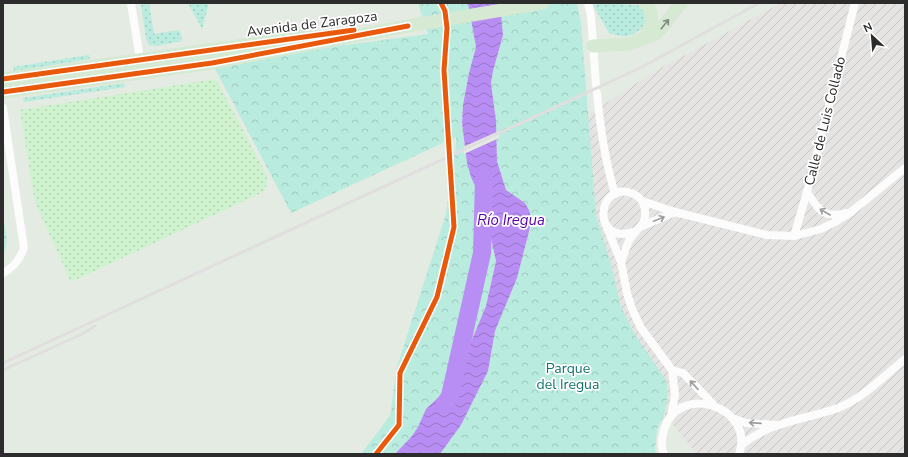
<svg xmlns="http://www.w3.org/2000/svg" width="908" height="457" font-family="'Nunito Sans',sans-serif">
  <defs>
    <pattern id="industrial-furrows" width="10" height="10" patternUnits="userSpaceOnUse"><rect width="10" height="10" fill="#e6e4e3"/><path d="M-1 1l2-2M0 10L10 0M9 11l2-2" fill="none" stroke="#c5c4c3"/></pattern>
    <pattern id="grass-dots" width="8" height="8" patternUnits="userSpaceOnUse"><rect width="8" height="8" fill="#b9ebdf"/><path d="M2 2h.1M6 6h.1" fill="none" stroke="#9fcac0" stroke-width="1.8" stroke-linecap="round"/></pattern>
    <pattern id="forest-crowns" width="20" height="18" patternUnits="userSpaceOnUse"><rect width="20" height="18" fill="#b9ebdf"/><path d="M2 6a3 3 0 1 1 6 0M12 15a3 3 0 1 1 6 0" fill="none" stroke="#9fcac0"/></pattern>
    <pattern id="sand-dots" width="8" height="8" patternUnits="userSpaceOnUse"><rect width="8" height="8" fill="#cff2cf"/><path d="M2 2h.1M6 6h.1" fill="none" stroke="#b2d0b2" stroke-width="1.8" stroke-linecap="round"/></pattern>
    <pattern id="water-waves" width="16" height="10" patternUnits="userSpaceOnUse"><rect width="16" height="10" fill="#b98ef4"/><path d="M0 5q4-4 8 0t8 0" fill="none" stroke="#9774c6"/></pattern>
  </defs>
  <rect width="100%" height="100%" fill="#e4ebe2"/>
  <polygon fill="url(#industrial-furrows)" points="781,3 905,3 905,454 697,454 630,372 588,187 588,115 652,73"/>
  <g fill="url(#grass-dots)">
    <polygon points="141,3 149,3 154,34 179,30 181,34 182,41 156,46 149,45 146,39"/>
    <polygon points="188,3 209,3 202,29"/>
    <path d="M599,3L638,5C641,8 645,11 646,15C648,25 637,34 628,36C622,37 615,35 609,33L593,5Z"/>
    <polygon points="89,55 90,59 14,71 13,67"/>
    <polygon points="124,83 125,87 24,102 23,98"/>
  </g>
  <g fill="url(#forest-crowns)">
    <polygon points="418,3 468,3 476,47 469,73 463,105 462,123 467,163 471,177 490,213 490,234 496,261 486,306 457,375 447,389 426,409 418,427 412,437 395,454 361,454 390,416 397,367 446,214 456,143 456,137 291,213 212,63 428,34"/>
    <polygon points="500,3 577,3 581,23 596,215 611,264 621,307 635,335 666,380 668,394 664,416 657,429 655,450 657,454 440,454 461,425 488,371 495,331 517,278 530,229 529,210 525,203 506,190 497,161 496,120 491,83 493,71 503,35"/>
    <path d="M3,217C5,227 10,245 3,253Z"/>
  </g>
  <path fill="url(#sand-dots)" d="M216,79L266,174C268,182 267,186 263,192L71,282L35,202L20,110Z"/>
  <polygon fill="url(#water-waves)" points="468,3 500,3 503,35 493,71 491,83 494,106 496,120 497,161 506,190 525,203 529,210 532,220 517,278 495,331 488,371 461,425 440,454 395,454 412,436 418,427 426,409 447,389 457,375 486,306 496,261 490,234 490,213 480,197 471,177 467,163 462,123 463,105 469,73 476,47"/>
  <polygon fill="#e4ebe2" points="499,131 499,138 464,154 463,147"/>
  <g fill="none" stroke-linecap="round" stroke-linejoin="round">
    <polyline stroke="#b98ef4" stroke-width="18" points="445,404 450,396 482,253 484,179"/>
    <g stroke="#fbfcfb" stroke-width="8">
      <polyline points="131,3 140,59"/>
      <polyline points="588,3 591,16 596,85"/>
      <path d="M597,93C600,127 605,161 615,194"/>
      <path d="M3,108L24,248C20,259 13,268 3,273"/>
      <path d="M807,192C818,209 823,219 845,213"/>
      <polyline points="642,201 675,212 767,235 794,236 821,229 835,222 851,212 905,168"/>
      <polyline points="606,225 621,262 627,293 632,309 641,328 672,370 675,395 671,416"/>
      <polyline points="642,226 675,212"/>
      <polyline points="794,236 807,192 855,3"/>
      <path d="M621,262C624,255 626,246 630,239C636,229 647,224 645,211C645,204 640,197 634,194C595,178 591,249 636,231"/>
      <polyline points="672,370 683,373 713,404"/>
      <polyline points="732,418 746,423 777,425"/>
      <path d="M741,445C752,437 765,429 779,425C798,418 819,415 838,408C863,398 884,376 905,359"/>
      <path d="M664,454C660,446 662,438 664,430C678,381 756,407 739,454"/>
    </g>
    <g stroke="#d5e9d3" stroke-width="13">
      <path d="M644,38C651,27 657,13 644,3"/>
      <polyline points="593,46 629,44 656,34 663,26 681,3"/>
      <polyline points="3,79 308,36"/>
      <polyline points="3,92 212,63 408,26 543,3"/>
    </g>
    <g stroke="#e1dee0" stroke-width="3">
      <polyline points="3,363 642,67 759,3"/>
      <polyline points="3,370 80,335 95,326"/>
    </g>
    <g stroke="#fff" stroke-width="8">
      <g id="cycleway">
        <polyline points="3,79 354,30"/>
        <polyline points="3,92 212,63 408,26"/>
        <polyline points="376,454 399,425 400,373 437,297 454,227 444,70 447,28 445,11 441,3"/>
      </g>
    </g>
    <use href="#cycleway" stroke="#e8590c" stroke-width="5"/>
  </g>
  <defs><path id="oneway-shaft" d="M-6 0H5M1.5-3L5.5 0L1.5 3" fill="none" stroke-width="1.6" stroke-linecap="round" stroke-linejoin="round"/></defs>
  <use stroke="#808a80" href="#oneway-shaft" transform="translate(665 24) rotate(-51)"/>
  <g stroke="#9e9e9e">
    <use href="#oneway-shaft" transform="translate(825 212) rotate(-150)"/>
    <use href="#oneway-shaft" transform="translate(659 219) rotate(-22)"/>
    <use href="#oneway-shaft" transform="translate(694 385) rotate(-133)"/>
    <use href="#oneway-shaft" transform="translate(755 423) rotate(-176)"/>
  </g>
  <g text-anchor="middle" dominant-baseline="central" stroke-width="3.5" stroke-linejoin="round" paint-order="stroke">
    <g font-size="14" fill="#2c2c2c" stroke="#fff">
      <text transform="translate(312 24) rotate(-7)">Avenida de Zaragoza</text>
      <text transform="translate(825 121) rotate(-76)">Calle de Luis Collado</text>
    </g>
    <g font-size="14" fill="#13736f" stroke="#fff">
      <text x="568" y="368">Parque<tspan x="568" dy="16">del Iregua</tspan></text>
    </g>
    <g font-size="15" font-style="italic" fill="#5800ad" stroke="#fff">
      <text x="511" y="220">Río Iregua</text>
    </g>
  </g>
  <rect width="908" height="457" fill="none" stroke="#2c2c2c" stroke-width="8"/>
  <g transform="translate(872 36) rotate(334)" stroke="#ffffff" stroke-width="3" paint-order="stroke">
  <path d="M0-3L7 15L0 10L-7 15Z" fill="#2c2c2c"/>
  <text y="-6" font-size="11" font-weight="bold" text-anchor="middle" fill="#2c2c2c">N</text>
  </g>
</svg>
